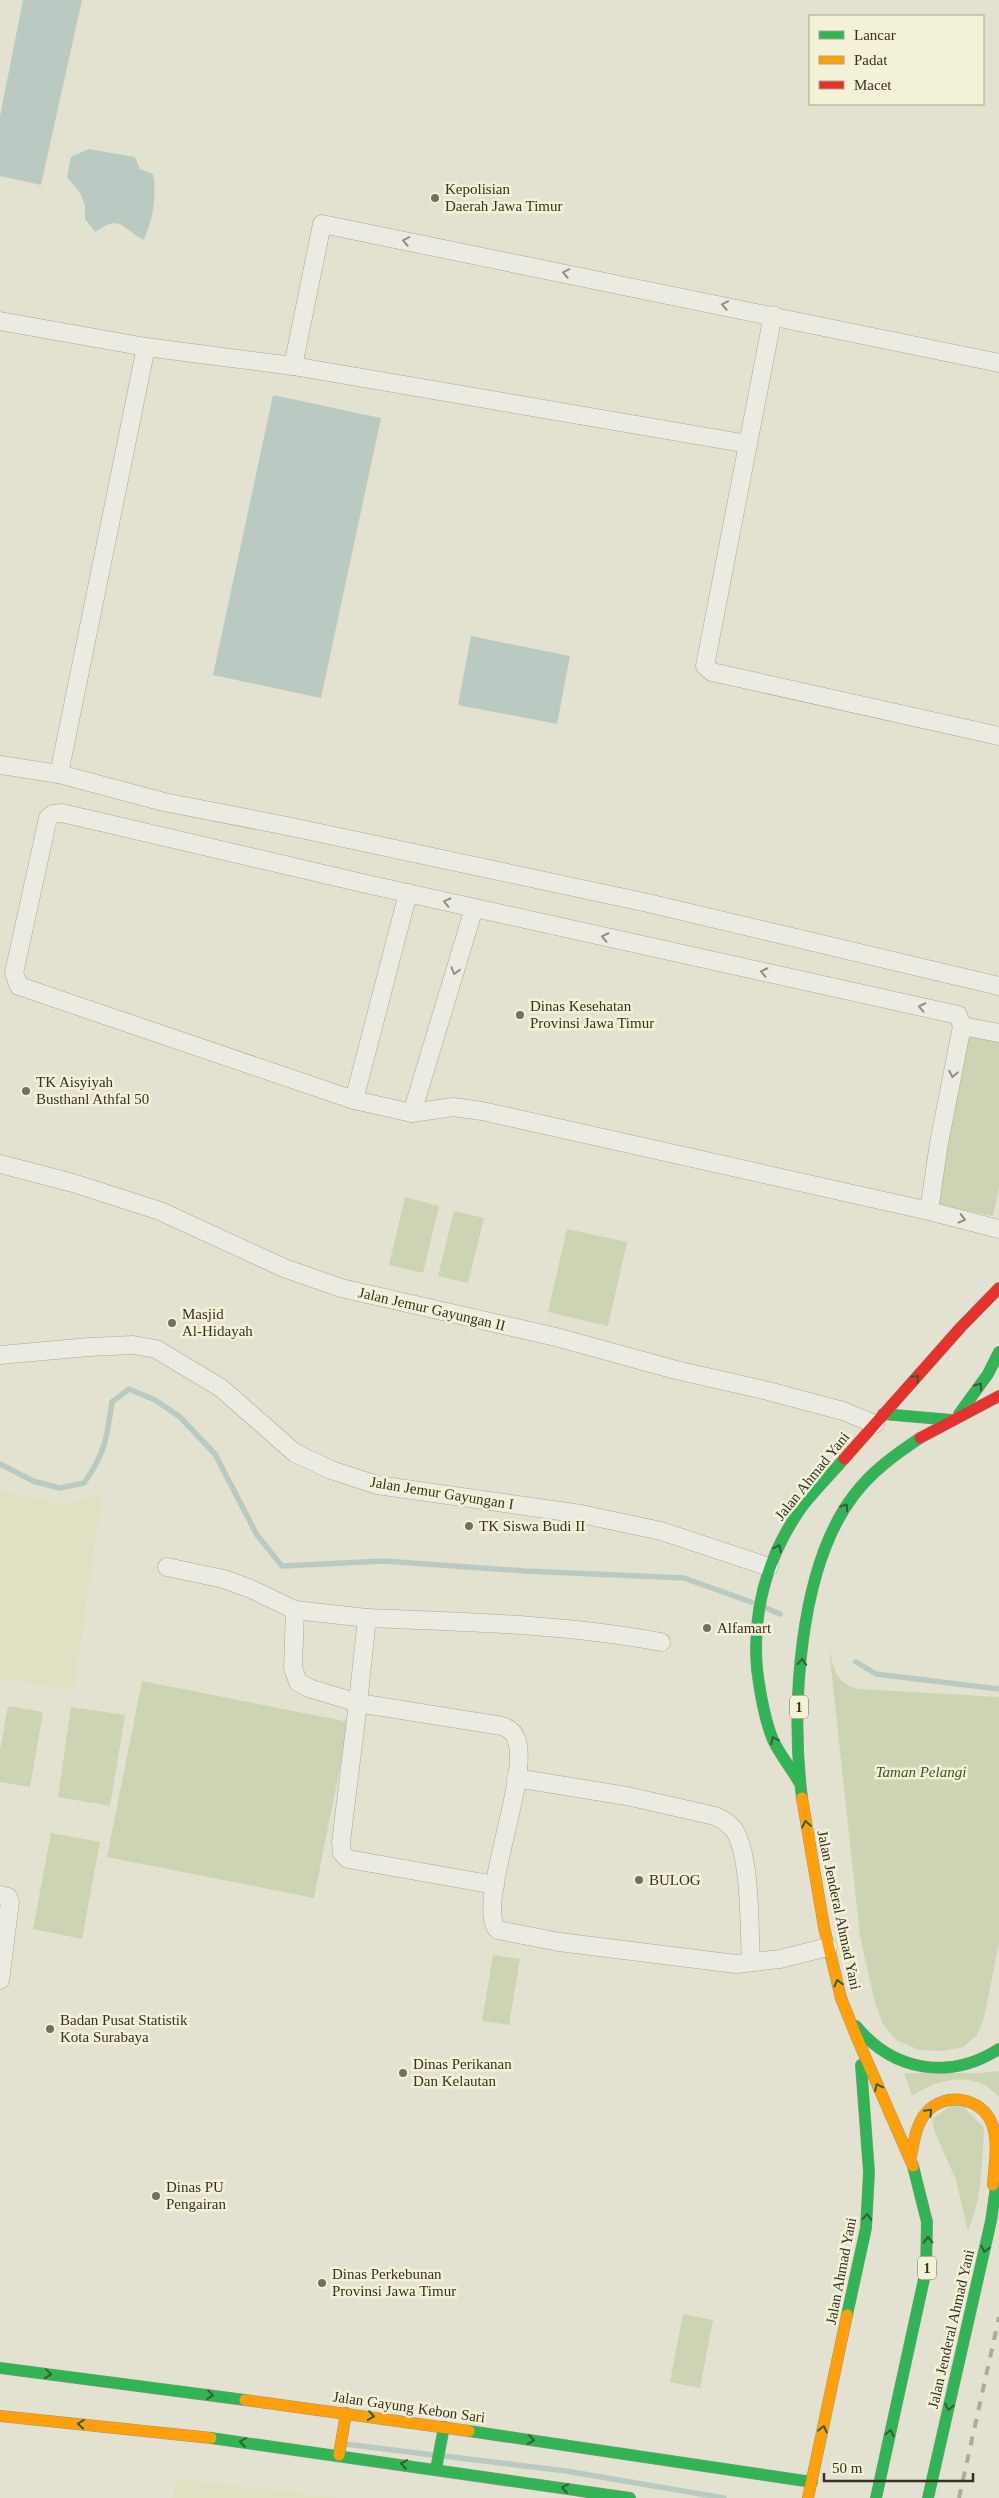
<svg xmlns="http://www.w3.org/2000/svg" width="999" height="2498" font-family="Georgia,serif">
  <rect width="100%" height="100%" fill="#e3e2d0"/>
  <g fill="#e0e1c2">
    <polygon points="0,1491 66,1505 102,1493 74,1691 0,1678"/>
    <polygon points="176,2479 342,2498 173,2498"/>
  </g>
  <g fill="#ccd4b4">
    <polygon points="965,1033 999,1040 999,1187 993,1216 930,1203"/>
    <polygon points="405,1197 439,1206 423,1273 389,1265"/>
    <polygon points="454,1211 484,1218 468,1283 438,1276"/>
    <polygon points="567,1229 627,1242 608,1326 548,1312"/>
    <path d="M829,1649C835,1671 835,1683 859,1689L999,1697V1943L984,2018L977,2035L963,2047L943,2051L919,2050L896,2040L883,2024L875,2003L860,1936Z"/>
    <polygon points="142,1681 349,1722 314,1898 107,1857"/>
    <polygon points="8,1706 43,1712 30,1787 0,1782 0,1750"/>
    <polygon points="71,1707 125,1715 110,1806 58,1797"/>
    <polygon points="51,1833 100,1842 82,1939 33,1929"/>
    <polygon points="493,1955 520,1959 509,2025 482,2021"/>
    <path d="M999,2071V2097C976,2070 938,2078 912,2096L904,2073H978Z"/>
    <path d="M958,2101L984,2128C982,2162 982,2200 968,2231L956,2180L934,2130L932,2119Z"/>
    <polygon points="683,2314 713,2320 700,2388 670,2382"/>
  </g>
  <g fill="#bacac3">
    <polygon points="23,0 82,0 41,185 0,176 0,116"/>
    <path d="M89,149L135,157L140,169L153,174C157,196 153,220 144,240C120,227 121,214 95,232L85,219V205L80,193L67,177L71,157Z"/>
    <polygon points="273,395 381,418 321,698 213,675"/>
    <polygon points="471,636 570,656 557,724 458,705"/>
  </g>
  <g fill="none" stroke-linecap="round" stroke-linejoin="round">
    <g stroke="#bacac3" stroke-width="5.5">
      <path d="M0,1464L33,1481L60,1488L84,1483C105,1454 107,1437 112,1402L129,1389L155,1400L180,1417L215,1454L257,1535L282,1566L384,1561L525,1571L684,1578L751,1602"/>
      <polyline points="764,1607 780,1614"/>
      <polyline points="856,1662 876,1674 999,1689"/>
      <polyline points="345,2444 433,2455"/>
      <polyline points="444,2456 566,2471 724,2498"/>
    </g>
    <g stroke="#a9a798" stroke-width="19">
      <g id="street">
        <polyline points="773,315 705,666 712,672 999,736"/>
        <polyline points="0,321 146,347 293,366 748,444"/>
        <polyline points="293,366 322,224 999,363"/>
        <polyline points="0,765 59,774 164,802 287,826 648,903 999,986"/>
        <polyline points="59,774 146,347"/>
        <polyline points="962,1026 999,1033"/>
        <polyline points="354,1100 408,893"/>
        <polyline points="412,1113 474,908"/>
        <polyline points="0,1164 73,1183 160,1211 284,1268 341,1288 556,1337 676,1370 768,1391 843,1411 875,1424"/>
        <polyline points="929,1211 939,1143 962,1026 958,1015 362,883 62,813 53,814 48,818 14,973 19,986 354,1100 412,1113 453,1107 482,1111 929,1211 999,1229"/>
        <polyline points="0,1355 89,1347 133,1345 156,1349 221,1388 295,1453 331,1470 377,1485 581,1514 661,1531 769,1567"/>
        <polyline points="167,1567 224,1579 251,1589 295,1610 367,1618"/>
        <polyline points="295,1610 293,1668 298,1682 309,1688 358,1703 341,1842 342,1853 348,1859 495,1885"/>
        <path d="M661,1642C564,1624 466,1622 367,1618L358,1703L502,1726C508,1728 513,1731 516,1738C532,1776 474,1908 498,1930L559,1942L736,1964L780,1959L828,1947"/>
        <path d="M516,1778L627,1796L715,1816C724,1820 731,1824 736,1833C751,1863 749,1927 751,1962"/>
        <polyline points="0,1895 8,1897 10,1902 0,1980"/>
      </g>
    </g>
    <g stroke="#989688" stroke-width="12">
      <g id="fast">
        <polyline points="883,1414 952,1420"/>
        <polyline points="959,1414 988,1374 999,1352"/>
        <path d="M799,1782C791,1768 780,1755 773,1740C764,1718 760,1693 757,1669C752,1610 767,1557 801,1508C814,1491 830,1475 844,1459"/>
        <path d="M802,1798C791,1709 798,1568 854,1495C872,1471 896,1454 920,1438"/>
        <path d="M856,2026C893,2071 949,2081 999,2049"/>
        <polyline points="847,2315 866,2228 869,2172 861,2065"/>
        <polyline points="0,2368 245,2400"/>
        <polyline points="469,2431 812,2482"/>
        <polyline points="211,2438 630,2498"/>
        <polyline points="436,2469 444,2427"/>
        <polyline points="876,2498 926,2270 927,2222 913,2166"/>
        <polyline points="928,2498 991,2221 999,2166"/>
      </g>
    </g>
    <g stroke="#989688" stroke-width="12">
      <g id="slow">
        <polyline points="802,1798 824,1927 841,1998 857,2038 913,2166"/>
        <path d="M911,2156C914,2142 916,2124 926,2113C944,2091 982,2097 992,2124C999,2143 994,2166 993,2185"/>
        <polyline points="245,2400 469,2431"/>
        <polyline points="0,2416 211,2438"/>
        <polyline points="339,2455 346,2413"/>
        <polyline points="808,2498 847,2315"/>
      </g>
    </g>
    <g stroke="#989688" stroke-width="12">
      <g id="jam">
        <polyline points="920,1438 999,1396"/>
        <polyline points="844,1459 961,1327 999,1288"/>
      </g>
    </g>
    <use href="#street" stroke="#ecebe1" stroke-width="18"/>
    <use href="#fast" stroke="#30b455" stroke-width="11"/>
    <use href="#slow" stroke="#ff9f0a" stroke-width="11"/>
    <use href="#jam" stroke="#e5322d" stroke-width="11"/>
    <polyline stroke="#adaba1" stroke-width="4" stroke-dasharray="9 9" stroke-linecap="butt" points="959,2498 999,2317"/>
  </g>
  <defs><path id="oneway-chevron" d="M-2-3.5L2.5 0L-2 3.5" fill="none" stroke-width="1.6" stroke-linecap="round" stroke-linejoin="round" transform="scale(1.25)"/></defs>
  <g stroke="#928e81">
    <use href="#oneway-chevron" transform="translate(406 241) rotate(-169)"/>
    <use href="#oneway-chevron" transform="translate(566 273) rotate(-169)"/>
    <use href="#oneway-chevron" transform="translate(725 305) rotate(-169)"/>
    <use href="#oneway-chevron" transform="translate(447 902) rotate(-167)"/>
    <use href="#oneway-chevron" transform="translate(605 937) rotate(-168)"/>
    <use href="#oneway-chevron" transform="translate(455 971) rotate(107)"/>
    <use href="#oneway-chevron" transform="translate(764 972) rotate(-168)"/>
    <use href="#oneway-chevron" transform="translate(922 1007) rotate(-168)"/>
    <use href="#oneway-chevron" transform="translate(953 1074) rotate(101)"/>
    <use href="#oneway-chevron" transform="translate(962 1219) rotate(15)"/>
  </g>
  <g stroke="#355f33">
    <use href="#oneway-chevron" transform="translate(916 1378) rotate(-48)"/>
    <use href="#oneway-chevron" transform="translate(979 1386) rotate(-54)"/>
    <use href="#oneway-chevron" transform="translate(845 1507) rotate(-55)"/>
    <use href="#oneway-chevron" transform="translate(778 1548) rotate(-65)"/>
    <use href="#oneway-chevron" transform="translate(802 1662) rotate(-86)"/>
    <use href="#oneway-chevron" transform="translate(774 1740) rotate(-116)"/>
    <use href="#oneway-chevron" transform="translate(806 1824) rotate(-99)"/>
    <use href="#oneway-chevron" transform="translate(838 1983) rotate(-105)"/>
    <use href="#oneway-chevron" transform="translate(878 2087) rotate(-115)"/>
    <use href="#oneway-chevron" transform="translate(929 2112) rotate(-47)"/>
    <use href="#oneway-chevron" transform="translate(867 2217) rotate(-86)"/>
    <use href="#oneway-chevron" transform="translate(928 2240) rotate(-91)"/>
    <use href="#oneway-chevron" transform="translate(985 2249) rotate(103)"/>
    <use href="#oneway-chevron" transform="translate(48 2374) rotate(7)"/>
    <use href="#oneway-chevron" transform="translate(210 2395) rotate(7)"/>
    <use href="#oneway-chevron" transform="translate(949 2407) rotate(103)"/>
    <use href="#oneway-chevron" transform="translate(371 2416) rotate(8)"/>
    <use href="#oneway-chevron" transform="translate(81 2424) rotate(-175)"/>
    <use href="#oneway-chevron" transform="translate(823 2429) rotate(-78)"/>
    <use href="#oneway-chevron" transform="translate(890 2433) rotate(-77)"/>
    <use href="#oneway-chevron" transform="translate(531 2440) rotate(9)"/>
    <use href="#oneway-chevron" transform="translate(243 2442) rotate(-172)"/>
    <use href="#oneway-chevron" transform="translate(404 2464) rotate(-172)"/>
    <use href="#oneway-chevron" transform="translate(565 2488) rotate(-171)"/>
  </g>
  <g fill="#746f5e" stroke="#f3f1d7" stroke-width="2">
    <circle cx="435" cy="198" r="5"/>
    <circle cx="520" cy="1015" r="5"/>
    <circle cx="26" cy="1091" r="5"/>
    <circle cx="172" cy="1323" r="5"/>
    <circle cx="469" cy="1526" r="5"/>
    <circle cx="707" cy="1628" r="5"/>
    <circle cx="639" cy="1880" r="5"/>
    <circle cx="50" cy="2029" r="5"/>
    <circle cx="403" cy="2073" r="5"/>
    <circle cx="156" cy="2196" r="5"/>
    <circle cx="322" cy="2283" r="5"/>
  </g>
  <g text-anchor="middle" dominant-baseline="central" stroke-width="5" stroke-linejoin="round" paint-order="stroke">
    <g fill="#f3f1d7" stroke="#706b58" stroke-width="1">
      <rect x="790" y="1695.5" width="18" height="23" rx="4"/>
      <rect x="918" y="2256.5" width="18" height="23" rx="4"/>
    </g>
    <g font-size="14" font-weight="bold" fill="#383121">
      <text x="799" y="1707">1</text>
      <text x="927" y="2268">1</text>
    </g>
    <g font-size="15" fill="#383121" stroke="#f3f1d7" text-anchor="start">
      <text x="445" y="189">Kepolisian<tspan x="445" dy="17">Daerah Jawa Timur</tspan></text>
      <text x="530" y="1006">Dinas Kesehatan<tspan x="530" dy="17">Provinsi Jawa Timur</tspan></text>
      <text x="36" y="1082">TK Aisyiyah<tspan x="36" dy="17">Busthanl Athfal 50</tspan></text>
      <text x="182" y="1314">Masjid<tspan x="182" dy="17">Al-Hidayah</tspan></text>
      <text x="479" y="1526">TK Siswa Budi II</text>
      <text x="717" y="1628">Alfamart</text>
      <text x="649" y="1880">BULOG</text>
      <text x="60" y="2020">Badan Pusat Statistik<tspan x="60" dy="17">Kota Surabaya</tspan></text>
      <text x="413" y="2064">Dinas Perikanan<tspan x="413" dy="17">Dan Kelautan</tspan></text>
      <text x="166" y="2187">Dinas PU<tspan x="166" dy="17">Pengairan</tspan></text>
      <text x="332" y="2274">Dinas Perkebunan<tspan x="332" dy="17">Provinsi Jawa Timur</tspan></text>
    </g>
    <g font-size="15" fill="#383121" stroke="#f3f1d7">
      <text transform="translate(432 1309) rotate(13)">Jalan Jemur Gayungan II</text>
      <text transform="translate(812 1476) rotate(-51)">Jalan Ahmad Yani</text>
      <text transform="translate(442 1493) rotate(9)">Jalan Jemur Gayungan I</text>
      <text transform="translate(839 1910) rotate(78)">Jalan Jenderal Ahmad Yani</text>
      <text transform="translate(841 2271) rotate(-79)">Jalan Ahmad Yani</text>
      <text transform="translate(951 2329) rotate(-77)">Jalan Jenderal Ahmad Yani</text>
      <text transform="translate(409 2407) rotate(8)">Jalan Gayung Kebon Sari</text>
    </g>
    <g font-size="15" font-style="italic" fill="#3f5329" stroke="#f3f1d7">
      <text x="921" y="1772">Taman Pelangi</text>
    </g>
  </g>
  <rect x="809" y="15" width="175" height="90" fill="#f3f1d7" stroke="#a8a48e"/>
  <rect x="819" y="31" width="25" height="8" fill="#30b455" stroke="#a8a48e"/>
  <text x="854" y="40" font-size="15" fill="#383121">Lancar</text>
  <rect x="819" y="56" width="25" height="8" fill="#ff9f0a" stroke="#a8a48e"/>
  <text x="854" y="65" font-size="15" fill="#383121">Padat</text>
  <rect x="819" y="81" width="25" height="8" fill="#e5322d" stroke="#a8a48e"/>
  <text x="854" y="90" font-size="15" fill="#383121">Macet</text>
  <path d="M824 2473v8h149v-8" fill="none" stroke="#383121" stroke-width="2.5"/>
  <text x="832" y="2473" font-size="15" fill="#383121" stroke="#f3f1d7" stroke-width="4" paint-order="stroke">50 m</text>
</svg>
